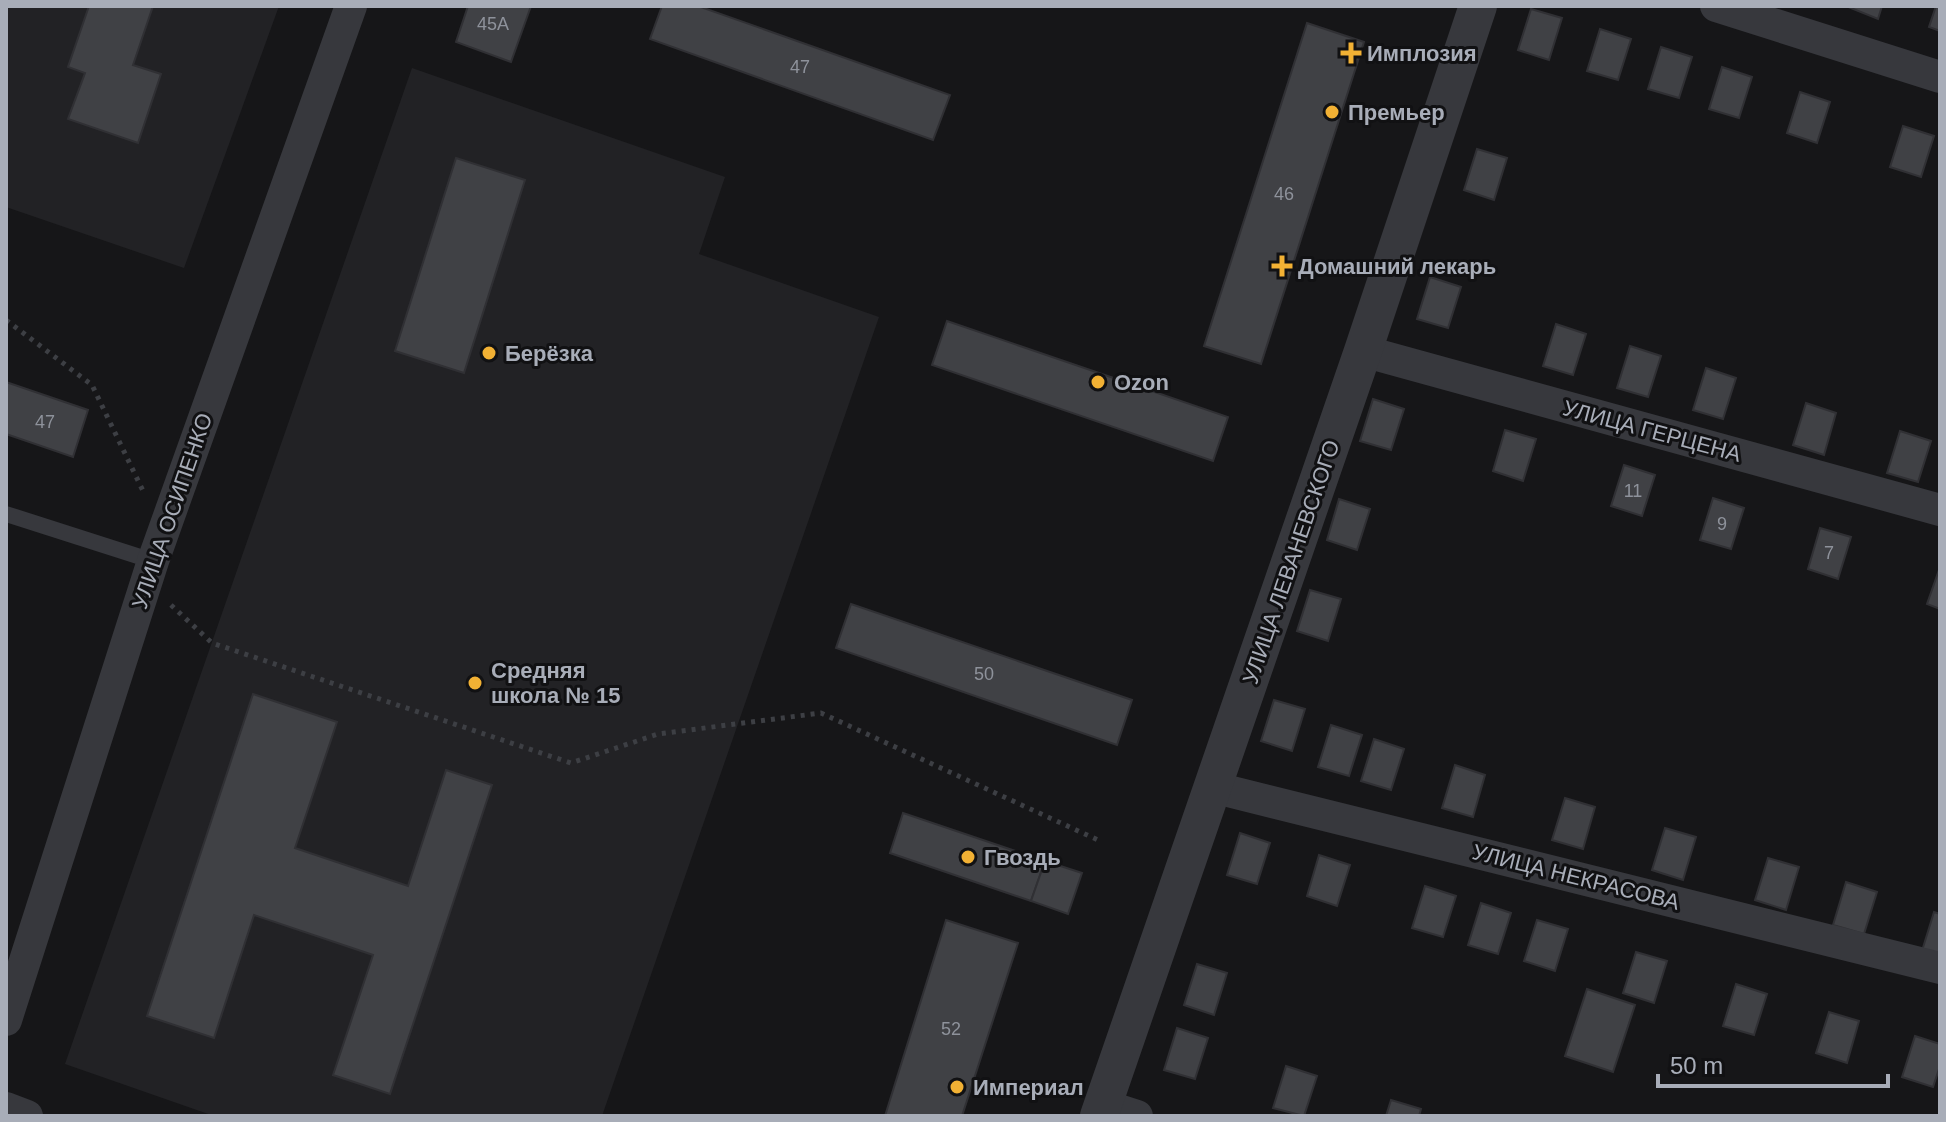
<svg xmlns="http://www.w3.org/2000/svg" width="1946" height="1122" font-family="Helvetica,sans-serif">
  <rect width="100%" height="100%" fill="#161618"/>
  <g fill="#222225">
    <polygon points="6,6 279,6 184,268 6,207"/>
    <polygon points="412,68 725,177 699,254 879,317 602,1116 214,1116 65,1064"/>
  </g>
  <g fill="#404145" stroke="#303034" stroke-width="2">
    <polygon points="89,6 153,6 133,65 161,74 138,143 68,119 85,73 68,67"/>
    <polygon points="468,6 531,6 511,62 456,42"/>
    <polygon points="662,6 698,6 950,95 933,140 650,39"/>
    <polygon points="1846,6 1882,6 1878,19"/>
    <polygon points="1936,6 1940,6 1940,31 1929,27"/>
    <polygon points="1531,9 1562,18 1549,60 1518,50"/>
    <polygon points="1307,23 1364,42 1261,364 1204,346"/>
    <polygon points="1600,29 1631,39 1618,80 1587,71"/>
    <polygon points="1661,47 1692,57 1679,98 1648,89"/>
    <polygon points="1722,67 1752,77 1739,118 1709,109"/>
    <polygon points="1800,92 1830,102 1817,143 1787,133"/>
    <polygon points="1903,126 1934,136 1921,177 1890,167"/>
    <polygon points="1477,149 1507,158 1494,200 1464,190"/>
    <polygon points="456,158 525,180 464,373 395,351"/>
    <polygon points="1430,277 1461,287 1448,328 1417,319"/>
    <polygon points="947,321 1228,417 1213,461 932,365"/>
    <polygon points="1556,324 1586,334 1573,375 1543,366"/>
    <polygon points="1630,346 1661,356 1648,397 1617,388"/>
    <polygon points="1706,368 1736,378 1723,419 1693,410"/>
    <polygon points="6,382 88,410 73,457 6,434"/>
    <polygon points="1373,399 1404,409 1391,450 1360,441"/>
    <polygon points="1806,403 1836,413 1824,455 1793,445"/>
    <polygon points="1505,430 1536,439 1523,481 1493,471"/>
    <polygon points="1900,431 1931,441 1918,482 1887,473"/>
    <polygon points="1624,465 1655,475 1642,516 1611,506"/>
    <polygon points="1713,498 1744,508 1731,549 1700,540"/>
    <polygon points="1339,499 1370,509 1357,550 1327,540"/>
    <polygon points="1820,528 1851,537 1838,579 1808,569"/>
    <polygon points="1940,567 1940,609 1927,604"/>
    <polygon points="1310,590 1341,599 1328,641 1297,631"/>
    <polygon points="851,604 1132,700 1117,745 836,648"/>
    <polygon points="253,694 337,722 295,848 408,886 446,770 492,785 390,1094 333,1075 373,955 254,915 214,1038 147,1016"/>
    <polygon points="1274,700 1305,709 1292,751 1261,741"/>
    <polygon points="1331,725 1362,735 1349,776 1318,767"/>
    <polygon points="1374,739 1404,749 1391,790 1361,781"/>
    <polygon points="1455,765 1485,775 1473,817 1442,808"/>
    <polygon points="1565,798 1595,807 1583,849 1552,840"/>
    <polygon points="903,813 1045,861 1031,901 890,853"/>
    <polygon points="1665,828 1696,837 1683,880 1652,870"/>
    <polygon points="1240,833 1270,843 1257,884 1227,875"/>
    <polygon points="1319,855 1350,865 1337,906 1307,896"/>
    <polygon points="1768,858 1799,867 1786,910 1755,900"/>
    <polygon points="1045,861 1082,873 1068,914 1031,901"/>
    <polygon points="1846,882 1877,892 1864,934 1833,925"/>
    <polygon points="1425,886 1456,896 1443,937 1412,928"/>
    <polygon points="1481,903 1511,913 1498,954 1468,945"/>
    <polygon points="1934,912 1940,914 1940,960 1921,954"/>
    <polygon points="946,920 1018,943 962,1116 885,1116"/>
    <polygon points="1537,920 1568,929 1555,971 1524,961"/>
    <polygon points="1636,952 1667,961 1654,1003 1623,993"/>
    <polygon points="1197,964 1227,973 1214,1015 1184,1005"/>
    <polygon points="1736,984 1767,994 1754,1035 1723,1026"/>
    <polygon points="1587,989 1635,1005 1613,1072 1565,1056"/>
    <polygon points="1829,1012 1859,1021 1847,1063 1816,1053"/>
    <polygon points="1177,1028 1208,1038 1195,1079 1164,1070"/>
    <polygon points="1915,1036 1940,1044 1940,1066 1933,1087 1902,1077"/>
    <polygon points="1286,1066 1317,1076 1304,1116 1273,1108"/>
    <polygon points="1391,1100 1421,1109 1419,1116 1386,1116"/>
  </g>
  <g fill="none" stroke-linecap="round" stroke-linejoin="round">
    <g stroke="#3d3f44" stroke-width="5" stroke-dasharray="4 6" stroke-linecap="butt">
      <polyline points="6,320 92,385 144,493"/>
      <polyline points="171,605 212,643 571,763 658,734 821,713 1098,840"/>
    </g>
    <polyline stroke="#37383d" stroke-width="16" points="6,514 153,561"/>
    <g stroke="#37383d" stroke-width="32">
      <polyline points="1716,6 1940,77"/>
      <polyline points="1363,351 1940,510"/>
      <polyline points="1212,787 1940,968"/>
      <polyline points="6,1020 153,561 351,6"/>
      <polyline points="1103,1105 1137,1116"/>
      <polyline points="6,1108 27,1116"/>
    </g>
    <polyline stroke="#37383d" stroke-width="38" points="1099,1116 1363,351 1478,6"/>
  </g>
  <g fill="#f2b134" stroke="#111113" stroke-width="3">
    <path d="M1347 41h8v8h8v8h-8v8h-8v-8h-8v-8h8z"/>
    <circle cx="1332" cy="112" r="8"/>
    <path d="M1278 254h8v8h8v8h-8v8h-8v-8h-8v-8h8z"/>
    <circle cx="489" cy="353" r="8"/>
    <circle cx="1098" cy="382" r="8"/>
    <circle cx="475" cy="683" r="8"/>
    <circle cx="968" cy="857" r="8"/>
    <circle cx="957" cy="1087" r="8"/>
  </g>
  <g text-anchor="middle" dominant-baseline="central" stroke-width="6" stroke-linejoin="round" paint-order="stroke">
    <g font-size="18" fill="#8e929b">
      <text x="493" y="24">45А</text>
      <text x="800" y="67">47</text>
      <text x="1284" y="194">46</text>
      <text x="45" y="422">47</text>
      <text x="1633" y="491">11</text>
      <text x="1722" y="524">9</text>
      <text x="1829" y="553">7</text>
      <text x="984" y="674">50</text>
      <text x="951" y="1029">52</text>
    </g>
    <g font-size="22" font-weight="bold" fill="#a8adb8" stroke="#111113" text-anchor="start">
      <text x="1367" y="53">Имплозия</text>
      <text x="1348" y="112">Премьер</text>
      <text x="1298" y="266">Домашний лекарь</text>
      <text x="505" y="353">Берёзка</text>
      <text x="1114" y="382">Ozon</text>
      <text x="491" y="670">Средняя<tspan x="491" dy="25">школа № 15</tspan></text>
      <text x="984" y="857">Гвоздь</text>
      <text x="973" y="1087">Империал</text>
    </g>
    <g font-size="22" fill="#a8adb8" stroke="#111113">
      <text transform="translate(1652 431) rotate(15)">УЛИЦА ГЕРЦЕНА</text>
      <text transform="translate(172 511) rotate(-71)">УЛИЦА ОСИПЕНКО</text>
      <text transform="translate(1291 562) rotate(-71)">УЛИЦА ЛЕВАНЕВСКОГО</text>
      <text transform="translate(1576 877) rotate(14)">УЛИЦА НЕКРАСОВА</text>
    </g>
  </g>
  <rect width="1946" height="1122" fill="none" stroke="#a8adb8" stroke-width="16"/>
  <path d="M1658 1074v12h230v-12" fill="none" stroke="#a8adb8" stroke-width="4"/>
  <text x="1670" y="1074" font-size="24" fill="#a8adb8" stroke="#111113" stroke-width="6" paint-order="stroke">50 m</text>
</svg>
